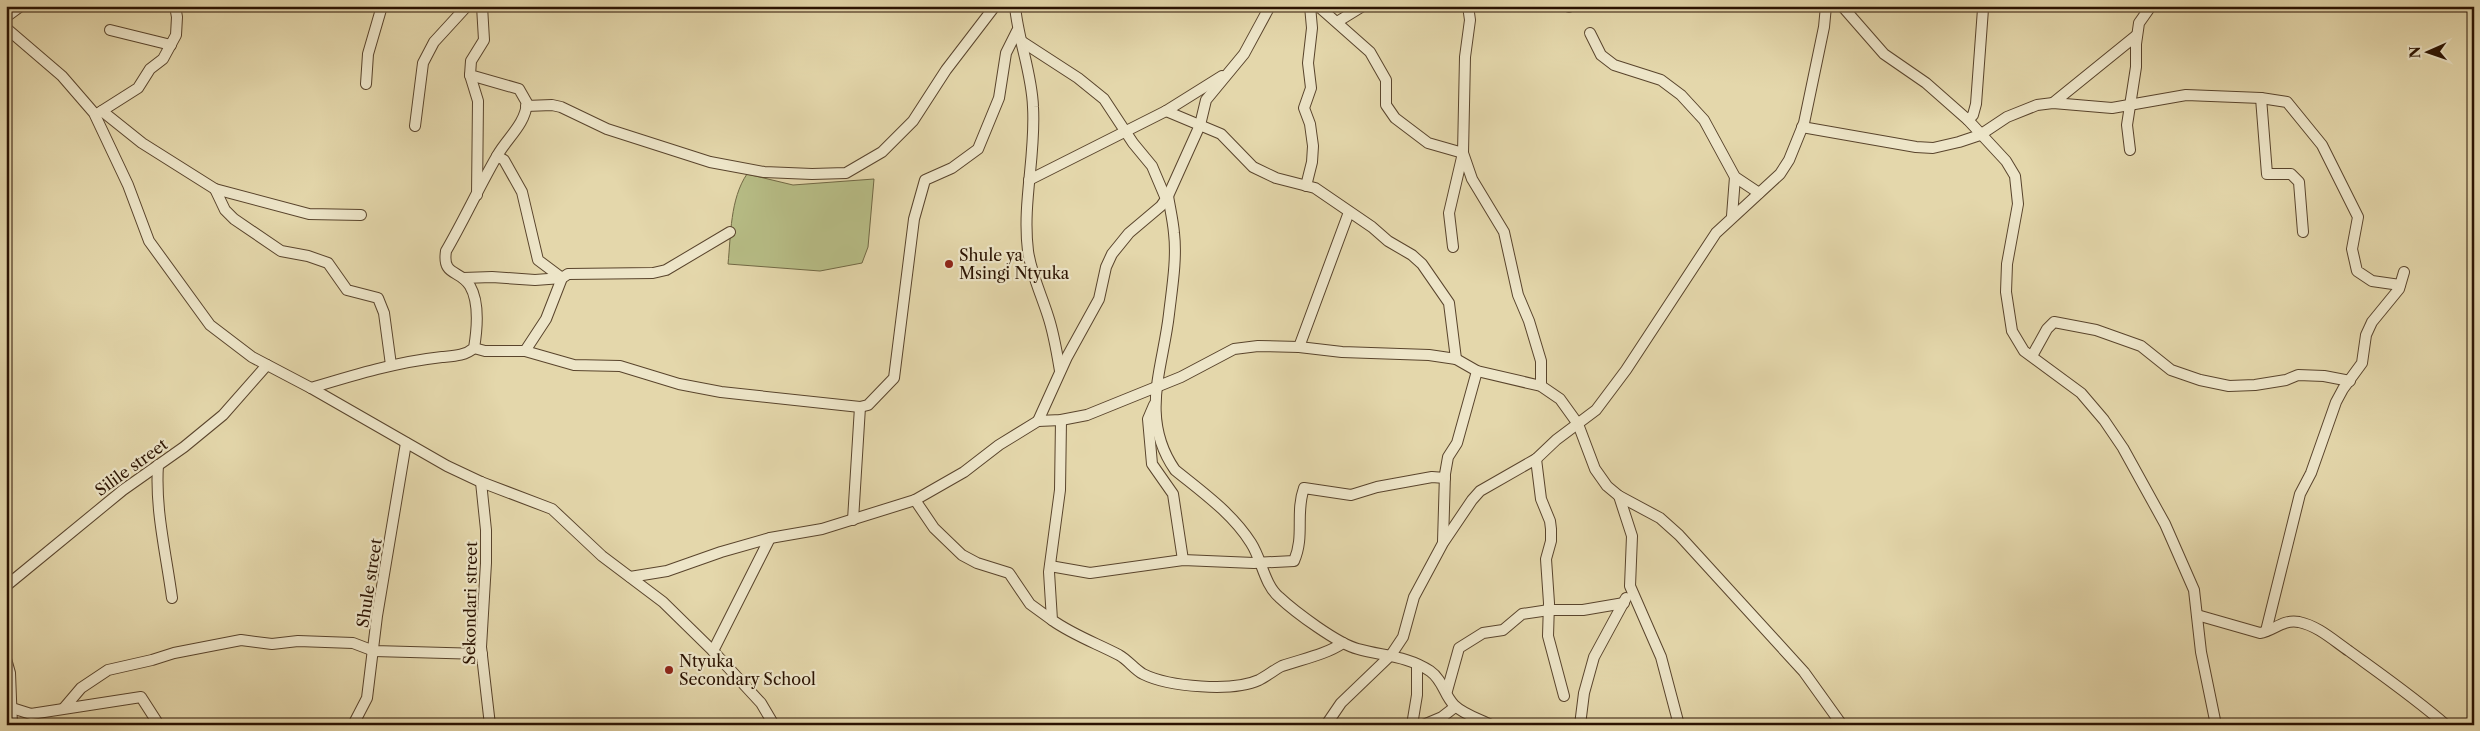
<svg xmlns="http://www.w3.org/2000/svg" width="2480" height="731" font-family="'Libre Caslon Text',serif">
  <rect width="100%" height="100%" fill="#e4d7ab"/>
  <filter id="stains"><feTurbulence type="fractalNoise" baseFrequency=".004" numOctaves="4"/><feColorMatrix values="0 0 0 0 .2 0 0 0 0 .09 0 0 0 0 .02 0 0 0 .5 -.17"/></filter>
  <radialGradient id="worn" r=".72"><stop offset=".6" stop-color="#630" stop-opacity="0"/><stop offset="1" stop-color="#630" stop-opacity=".3"/></radialGradient>
  <path fill="#b7bd86" stroke="#716844" d="M747,174L793,185L874,179L868,247L862,263L820,271L728,264C731,235 730,199 747,174Z"/>
  <g fill="none" stroke-linecap="round" stroke-linejoin="round">
    <g stroke="#59442c" stroke-width="12">
      <g id="minor">
        <path d="M1015,6C1018,40 1032,73 1033,107C1036,155 1022,203 1028,251C1031,273 1041,294 1048,316C1054,334 1057,353 1060,371"/>
        <polyline points="1318,6 1370,52 1386,80 1386,105 1395,118 1428,143 1463,153 1449,213 1453,247"/>
        <polyline points="1468,6 1470,20 1465,57 1463,153 1472,179 1504,232 1518,295 1529,321 1541,361 1541,386"/>
        <polyline points="1569,6 1569,7"/>
        <polyline points="1842,6 1884,54 1926,83 1968,120 2006,161 2015,176 2018,204 2007,264 2006,292 2012,331 2024,351 2081,393 2104,420 2123,448 2165,524 2194,590 2201,652 2216,725"/>
        <polyline points="6,17 21,6"/>
        <polyline points="1337,22 1363,6"/>
        <polyline points="6,28 62,76 94,113 128,185 149,241 210,325 252,357 311,388 447,466 481,482 552,509 602,556 663,602 713,651 761,703 774,725"/>
        <polyline points="110,30 171,45"/>
        <polyline points="1590,33 1601,55 1614,65 1661,80 1681,95 1704,120 1735,177 1759,193"/>
        <polyline points="1021,41 1078,78 1104,99 1133,143 1152,166 1166,199"/>
        <polyline points="470,75 478,101 477,195"/>
        <polyline points="366,84 368,54 382,6"/>
        <polyline points="2261,98 2267,174 2291,174 2299,182 2303,232"/>
        <polyline points="2053,103 2137,35"/>
        <polyline points="526,106 552,105 561,107 607,129 710,162 764,172 812,174 846,173 882,152 913,121 946,70 995,6"/>
        <polyline points="102,111 142,143 215,189 309,214 361,215"/>
        <polyline points="1166,111 1221,134 1253,167 1276,178 1315,188 1372,227 1388,241 1412,255 1422,264 1449,303 1456,359"/>
        <polyline points="97,114 138,88 150,69 163,59 176,35 177,17 175,6"/>
        <polyline points="1968,120 1973,115 1976,104 1983,9"/>
        <polyline points="415,126 423,63 434,42 467,6"/>
        <polyline points="1802,127 1916,147 1933,148 1959,142 1980,135 2007,117 2037,105 2053,103 2112,108 2186,95 2261,98 2287,102 2322,145 2358,217 2352,249 2357,271 2372,281 2400,285"/>
        <polyline points="2130,150 2127,125 2136,67 2136,44 2139,23 2151,6"/>
        <polyline points="497,156 504,160 522,192 538,260 562,278"/>
        <polyline points="1029,180 1166,111 1222,76"/>
        <polyline points="1306,186 1312,162 1313,146 1310,124 1304,108 1311,88 1308,63 1312,28 1310,6"/>
        <polyline points="215,189 225,210 234,219 281,251 308,256 328,263 347,290 378,298 384,313 391,365"/>
        <path d="M1168,196C1170,208 1173,221 1174,233C1177,259 1172,288 1169,314C1163,368 1139,418 1175,470C1202,492 1232,513 1251,543C1262,560 1264,584 1279,597C1295,612 1338,644 1358,649C1383,656 1408,656 1430,671C1443,680 1444,695 1454,705C1463,714 1479,719 1491,725"/>
        <polyline points="1732,216 1735,177"/>
        <polyline points="463,278 492,277 535,280 562,278"/>
        <polyline points="1299,347 1349,212"/>
        <polyline points="474,348 485,351 525,351 574,365 620,366 679,384 721,392 860,407 868,405 894,378 914,219 925,180 952,168 978,149 999,98 1006,53 1017,31"/>
        <polyline points="525,351 546,319 562,278 568,274 653,273 666,270 730,232"/>
        <polyline points="2032,356 2047,329 2054,322 2096,330 2141,346 2171,370 2200,380 2229,386 2255,385 2286,380 2298,375 2324,376 2350,381"/>
        <path d="M311,388C354,375 396,362 442,357C453,356 465,356 474,348C477,330 480,303 470,286C460,269 442,277 446,251C464,220 479,187 497,156C507,138 525,125 527,103L519,89L470,75L471,61L484,40L482,6"/>
        <polyline points="1154,405 1148,419 1152,464 1173,494 1183,560"/>
        <path d="M1061,420L1060,490L1049,572L1052,620C1073,635 1096,643 1119,655C1128,660 1134,669 1143,674C1169,687 1233,692 1259,680C1267,676 1274,670 1282,666C1302,659 1325,655 1343,643"/>
        <polyline points="1038,421 1067,357 1099,299 1106,267 1112,254 1129,233 1161,206 1168,196 1200,125 1206,100 1244,54 1270,6"/>
        <polyline points="1536,459 1541,499 1550,521 1551,529 1551,541 1546,559 1549,603 1548,636 1564,696"/>
        <path d="M158,465C155,510 166,553 172,598"/>
        <polyline points="481,482 486,530 486,563 481,647 490,725"/>
        <polyline points="1619,496 1632,536 1630,586 1661,657 1679,725"/>
        <polyline points="915,500 934,528 962,555 977,563 1009,573 1030,604 1052,620"/>
        <polyline points="853,520 860,407"/>
        <polyline points="1443,542 1445,474 1448,457 1457,443 1477,371"/>
        <path d="M1050,566L1090,573L1183,560L1254,563L1294,561C1305,536 1295,513 1304,488L1351,495L1377,487L1432,477L1445,478"/>
        <polyline points="630,577 667,571 721,552 770,538 822,529 915,500 964,472 999,445 1038,421 1061,420 1087,415 1181,377 1234,349 1258,346 1299,347 1342,352 1429,355 1456,359 1477,371 1541,386 1560,399 1578,424 1595,469 1607,486 1619,496 1660,518 1679,535 1804,672 1842,725"/>
        <polyline points="6,586 123,490 184,447 223,415 267,365"/>
        <path d="M2197,615L2260,633C2274,631 2282,619 2299,622C2318,626 2333,640 2349,651C2382,675 2415,698 2446,725"/>
        <polyline points="2266,631 2300,494 2311,473 2336,402 2343,389 2362,363 2366,335 2372,322 2399,289 2404,272"/>
        <polyline points="713,651 770,538"/>
        <polyline points="6,659 10,673 12,725"/>
        <polyline points="1447,691 1459,648 1483,633 1503,630 1522,614 1549,610 1583,610 1624,603"/>
        <polyline points="12,708 31,714 141,697 159,725"/>
        <polyline points="64,708 81,688 108,670 152,660 174,653 241,640 272,644 298,641 353,643 374,651 482,654"/>
        <polyline points="353,725 367,698 377,616 406,443"/>
        <polyline points="1326,725 1341,703 1391,655 1403,637 1414,597 1443,543 1472,500 1480,491 1536,459 1556,440 1596,410 1626,370 1716,233 1780,174 1789,160 1804,123 1824,27 1826,6"/>
        <polyline points="1412,725 1417,695 1417,665"/>
        <polyline points="1423,725 1442,717 1455,707"/>
        <polyline points="1580,725 1584,693 1594,657 1626,598"/>
      </g>
    </g>
    <use href="#minor" stroke="#ede5c8" stroke-width="10"/>
  </g>
  <g fill="#8f2418" stroke="#ede5c8" stroke-width="2">
    <circle cx="949" cy="264" r="5"/>
    <circle cx="669" cy="670" r="5"/>
  </g>
  <g text-anchor="middle" dominant-baseline="central" stroke-width="4.5" stroke-linejoin="round" paint-order="stroke">
    <g font-size="16" fill="#2b1302" stroke="#ede5c8" text-anchor="start">
      <text x="959" y="255">Shule ya<tspan x="959" dy="18">Msingi Ntyuka</tspan></text>
      <text x="679" y="661">Ntyuka<tspan x="679" dy="18">Secondary School</tspan></text>
    </g>
    <g font-size="16" fill="#2b1302" stroke="#ede5c8">
      <text transform="translate(131 467) rotate(-36)">Silile street</text>
      <text transform="translate(369 583) rotate(-81)">Shule street</text>
      <text transform="translate(470 603) rotate(-89)">Sekondari street</text>
    </g>
  </g>
  <rect width="2480" height="731" fill="none" stroke="#e4d7ab" stroke-width="25"/>
  <rect x="8" y="8" width="2465" height="716" fill="none" stroke="#2b1302" stroke-width="2.5"/>
  <rect x="12" y="12" width="2455" height="706" fill="none" stroke="#2b1302"/>
  <g transform="translate(2428 52) rotate(268)" stroke="#ede5c8" stroke-width="4" paint-order="stroke">
  <path d="M0-4L9 19L0 12L-9 19Z" fill="#2b1302"/>
  <text y="-8" font-size="14" font-weight="bold" text-anchor="middle" fill="#2b1302">N</text>
  </g>
  <rect width="100%" height="100%" filter="url(#stains)"/>
  <rect width="100%" height="100%" fill="url(#worn)"/>
</svg>
